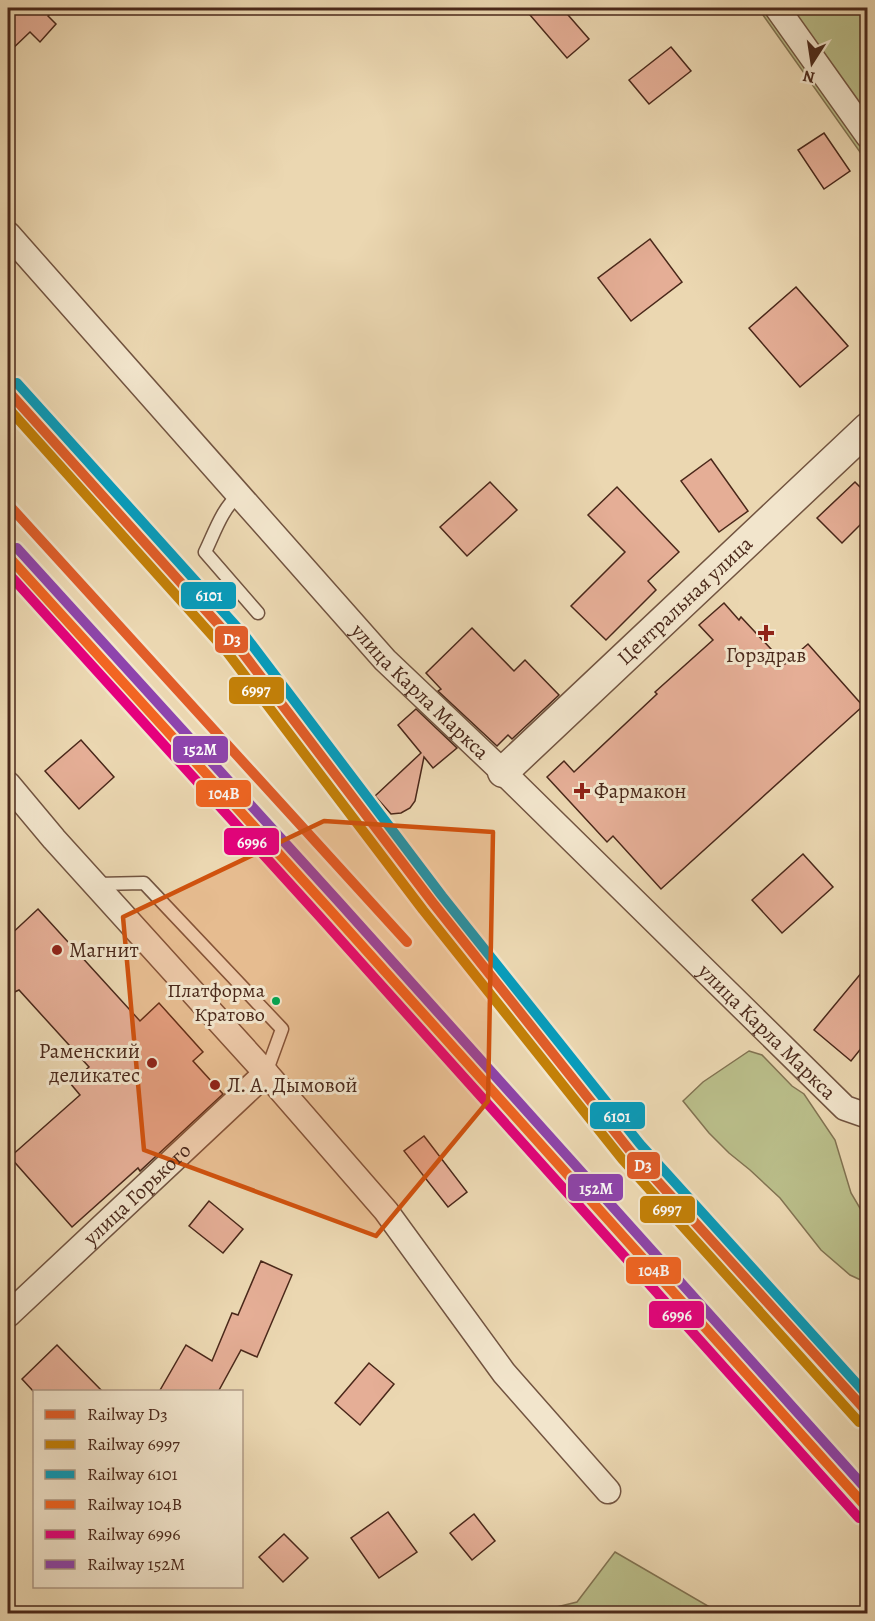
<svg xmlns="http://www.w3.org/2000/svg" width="875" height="1621" font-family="Alegreya,serif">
  <rect width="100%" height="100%" fill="#ebd7b1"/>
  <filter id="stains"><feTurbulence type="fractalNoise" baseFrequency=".00333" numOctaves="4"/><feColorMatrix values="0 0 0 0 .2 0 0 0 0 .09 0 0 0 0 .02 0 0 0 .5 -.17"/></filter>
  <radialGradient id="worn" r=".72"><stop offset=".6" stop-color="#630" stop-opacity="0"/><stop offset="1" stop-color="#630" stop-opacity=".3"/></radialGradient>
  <g fill="#babe8a" stroke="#827352" stroke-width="1.5">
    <polygon points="758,8 867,8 867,162"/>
    <polygon points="749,1051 762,1055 792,1086 804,1094 835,1140 851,1193 867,1220 867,1276 863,1281 850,1275 821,1250 780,1198 750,1170 729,1153 709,1133 683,1101 703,1082"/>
    <polygon points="615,1552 720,1613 532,1613 577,1602"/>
  </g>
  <g fill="#e5ae96" stroke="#4a281a" stroke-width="1.5">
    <polygon points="8,8 56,8 48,16 56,24 40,42 30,32 8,53"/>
    <polygon points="524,8 562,8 589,39 567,58"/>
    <polygon points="671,47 691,71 649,104 629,80"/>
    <polygon points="824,133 850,171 824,189 798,150"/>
    <polygon points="650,239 682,282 631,321 598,278"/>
    <polygon points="796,287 848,346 800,387 749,328"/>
    <polygon points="711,459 748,511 719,532 681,481"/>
    <polygon points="490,482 517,510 467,556 440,527"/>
    <polygon points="855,482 867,494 867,518 842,543 817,518"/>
    <polygon points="617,487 679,552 648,581 656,590 606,640 571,606 625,552 588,515"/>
    <polygon points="724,603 739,620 741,617 785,664 808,644 863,706 661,889 613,836 607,842 547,777 564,761 574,772 657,694 655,692 713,640 699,625"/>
    <polygon points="472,628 514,671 525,660 559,695 512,739 508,735 497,746 438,691 441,689 426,673"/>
    <polygon points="416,709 457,748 433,768 424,757 415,801 410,808 401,813 391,814 375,796 421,753 398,725"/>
    <polygon points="81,740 114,777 79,809 45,771"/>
    <polygon points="803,854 833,887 782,933 752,900"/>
    <polygon points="38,909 140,1021 159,1003 203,1052 193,1061 223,1094 140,1171 138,1168 72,1227 10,1157 80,1095 70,1083 89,1067 19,990 8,995 8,937"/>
    <polygon points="867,966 867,1041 851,1061 814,1030"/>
    <polygon points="424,1136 467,1192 448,1207 404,1151"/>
    <polygon points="209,1201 243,1229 223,1253 189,1226"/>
    <polygon points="261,1261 292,1275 257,1357 241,1350 218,1392 159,1392 186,1345 212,1361 232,1313 238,1315"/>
    <polygon points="57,1345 103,1392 34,1392 22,1379"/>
    <polygon points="369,1363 394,1384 360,1425 335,1403"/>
    <polygon points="388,1512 417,1552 379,1578 351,1538"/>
    <polygon points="474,1514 495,1541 472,1560 450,1533"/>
    <polygon points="284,1534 308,1558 283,1582 259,1557"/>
  </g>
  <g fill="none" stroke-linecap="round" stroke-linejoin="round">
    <g stroke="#725440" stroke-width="15">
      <g id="service">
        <path d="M239,495C222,508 214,534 205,552L258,613"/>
        <polyline points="97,884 144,883 282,1029 266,1073"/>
      </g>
    </g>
    <g stroke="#725440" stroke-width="27">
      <g id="minor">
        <polyline points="777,8 868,136"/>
        <path id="s1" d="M8,234L385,660L503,772L845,1108L868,1116"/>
        <polyline points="8,784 54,839 266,1073 386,1211 504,1373 608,1491"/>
        <path id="s2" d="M8,1315L266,1073"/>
      </g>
    </g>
    <g stroke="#725440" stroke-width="33">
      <g id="tertiary">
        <path id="s3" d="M503,772L868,428"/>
      </g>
    </g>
    <use href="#service" stroke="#f2e5cc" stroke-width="12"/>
    <use href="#minor" stroke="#f2e5cc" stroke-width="24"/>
    <use href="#tertiary" stroke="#f2e5cc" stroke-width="30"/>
    <g stroke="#f2e5cc" stroke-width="15">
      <g id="rail-1">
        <polyline points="8,391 236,644 433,903 631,1152 868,1413"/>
        <polyline points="8,504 407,942"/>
      </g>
    </g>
    <g stroke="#f2e5cc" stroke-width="15">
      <polyline id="rail-2" points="8,408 227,652 423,910 622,1159 859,1422"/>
    </g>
    <g stroke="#f2e5cc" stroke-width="15">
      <polyline id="rail-3" points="17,383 246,637 442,896 640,1144 868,1396"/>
    </g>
    <g stroke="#f2e5cc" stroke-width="15">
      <polyline id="rail-4" points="8,556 329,909 868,1509"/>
    </g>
    <g stroke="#f2e5cc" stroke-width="15">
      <polyline id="rail-5" points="8,573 320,917 859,1518"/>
    </g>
    <g stroke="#f2e5cc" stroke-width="15">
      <polyline id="rail-6" points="17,548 338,901 868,1491"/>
    </g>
    <use href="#rail-1" stroke="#e15d29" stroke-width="10"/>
    <use href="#rail-2" stroke="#c38008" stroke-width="10"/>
    <use href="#rail-3" stroke="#079cbc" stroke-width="10"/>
    <use href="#rail-4" stroke="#f26522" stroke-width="10"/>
    <use href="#rail-5" stroke="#e5007d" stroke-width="10"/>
    <use href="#rail-6" stroke="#8e44ad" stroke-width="10"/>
  </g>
  <path fill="#d0520e" fill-opacity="0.2" stroke="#d0520e" stroke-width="4.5" stroke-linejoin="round" d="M324,821L493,832L488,1101L376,1236L144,1150L123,917Z"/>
  <g fill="#8f2418" stroke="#f2e5cc" stroke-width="2">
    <path d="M763 624h6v6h6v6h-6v6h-6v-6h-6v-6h6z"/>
    <path d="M579 782h6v6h6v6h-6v6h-6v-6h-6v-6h6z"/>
    <circle cx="57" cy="950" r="6"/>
    <circle cx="152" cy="1063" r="6"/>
    <circle cx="215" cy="1085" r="6"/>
  </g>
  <circle fill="#00a651" stroke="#f2e5cc" stroke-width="2" cx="276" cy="1001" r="5"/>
  <g text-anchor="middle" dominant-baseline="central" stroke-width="6" stroke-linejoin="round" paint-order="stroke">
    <g font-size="20" fill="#4a281a" stroke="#f2e5cc" text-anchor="end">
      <text x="265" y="990">Платформа<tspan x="265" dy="24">Кратово</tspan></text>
    </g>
    <g font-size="21" fill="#4a281a" stroke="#f2e5cc">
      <text stroke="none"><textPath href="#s3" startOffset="250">Центральная улица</textPath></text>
      <text stroke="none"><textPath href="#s1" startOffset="616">улица Карла Маркса</textPath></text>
      <text stroke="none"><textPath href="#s1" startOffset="1102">улица Карла Маркса</textPath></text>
      <text stroke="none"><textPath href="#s2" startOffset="177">улица Горького</textPath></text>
    </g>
    <g font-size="21" fill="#4a281a" stroke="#f2e5cc" text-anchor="start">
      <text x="766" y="655" text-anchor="middle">Горздрав</text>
      <text x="594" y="791">Фармакон</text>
      <text x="69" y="950">Магнит</text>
      <text x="140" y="1051" text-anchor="end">Раменский<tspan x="140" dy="24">деликатес</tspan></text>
      <text x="227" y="1085">Л. А. Дымовой</text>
    </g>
  </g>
  <g stroke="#f2e5cc" stroke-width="2">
    <rect x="180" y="581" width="57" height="29" rx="6" fill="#079cbc"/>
    <rect x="214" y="625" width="35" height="29" rx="6" fill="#e15d29"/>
    <rect x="228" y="676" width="57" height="29" rx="6" fill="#c38008"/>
    <rect x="172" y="735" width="57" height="29" rx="6" fill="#8e44ad"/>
    <rect x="195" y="779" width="57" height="29" rx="6" fill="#f26522"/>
    <rect x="223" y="827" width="57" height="29" rx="6" fill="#e5007d"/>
    <rect x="589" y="1101" width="57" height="29" rx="6" fill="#079cbc"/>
    <rect x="626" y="1151" width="35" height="29" rx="6" fill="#e15d29"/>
    <rect x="567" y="1173" width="57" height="29" rx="6" fill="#8e44ad"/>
    <rect x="639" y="1195" width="57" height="29" rx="6" fill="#c38008"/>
    <rect x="625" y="1256" width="57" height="29" rx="6" fill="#f26522"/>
    <rect x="648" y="1300" width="57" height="29" rx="6" fill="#e5007d"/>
  </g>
  <g font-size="16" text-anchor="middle" font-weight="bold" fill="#fff">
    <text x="209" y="601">6101</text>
    <text x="232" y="645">D3</text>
    <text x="256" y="696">6997</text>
    <text x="200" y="755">152М</text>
    <text x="224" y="799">104В</text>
    <text x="252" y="848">6996</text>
    <text x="617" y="1122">6101</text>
    <text x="643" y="1171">D3</text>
    <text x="596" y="1194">152М</text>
    <text x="667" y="1215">6997</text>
    <text x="654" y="1276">104В</text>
    <text x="677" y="1321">6996</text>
  </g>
  <rect width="875" height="1621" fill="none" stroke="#ebd7b1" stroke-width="30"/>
  <rect x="9" y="9" width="857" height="1603" fill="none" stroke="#4a281a" stroke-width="3"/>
  <rect x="15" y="15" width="845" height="1591" fill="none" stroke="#4a281a" stroke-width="1.5"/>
  <rect x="33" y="1390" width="210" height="198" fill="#f2e5cc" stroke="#af9985" stroke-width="1.5"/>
  <rect x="45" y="1410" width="30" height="9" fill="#e15d29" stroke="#af9985" stroke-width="1.5"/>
  <text x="87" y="1420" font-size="18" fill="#4a281a">Railway D3</text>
  <rect x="45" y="1440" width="30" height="9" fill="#c38008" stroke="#af9985" stroke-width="1.5"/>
  <text x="87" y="1450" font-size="18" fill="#4a281a">Railway 6997</text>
  <rect x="45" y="1470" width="30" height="9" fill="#079cbc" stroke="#af9985" stroke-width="1.5"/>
  <text x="87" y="1480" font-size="18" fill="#4a281a">Railway 6101</text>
  <rect x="45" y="1500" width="30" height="9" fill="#f26522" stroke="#af9985" stroke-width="1.5"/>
  <text x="87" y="1510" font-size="18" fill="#4a281a">Railway 104В</text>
  <rect x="45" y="1530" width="30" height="9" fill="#e5007d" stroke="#af9985" stroke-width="1.5"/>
  <text x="87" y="1540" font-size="18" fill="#4a281a">Railway 6996</text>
  <rect x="45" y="1560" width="30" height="9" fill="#8e44ad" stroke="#af9985" stroke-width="1.5"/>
  <text x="87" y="1570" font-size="18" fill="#4a281a">Railway 152М</text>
  <g transform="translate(812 63) rotate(192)" stroke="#f2e5cc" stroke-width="4.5" paint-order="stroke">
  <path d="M0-4.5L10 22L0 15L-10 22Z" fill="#4a281a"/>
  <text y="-9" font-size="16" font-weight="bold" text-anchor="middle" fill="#4a281a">N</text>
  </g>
  <rect width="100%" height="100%" filter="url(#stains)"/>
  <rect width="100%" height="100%" fill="url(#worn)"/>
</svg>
